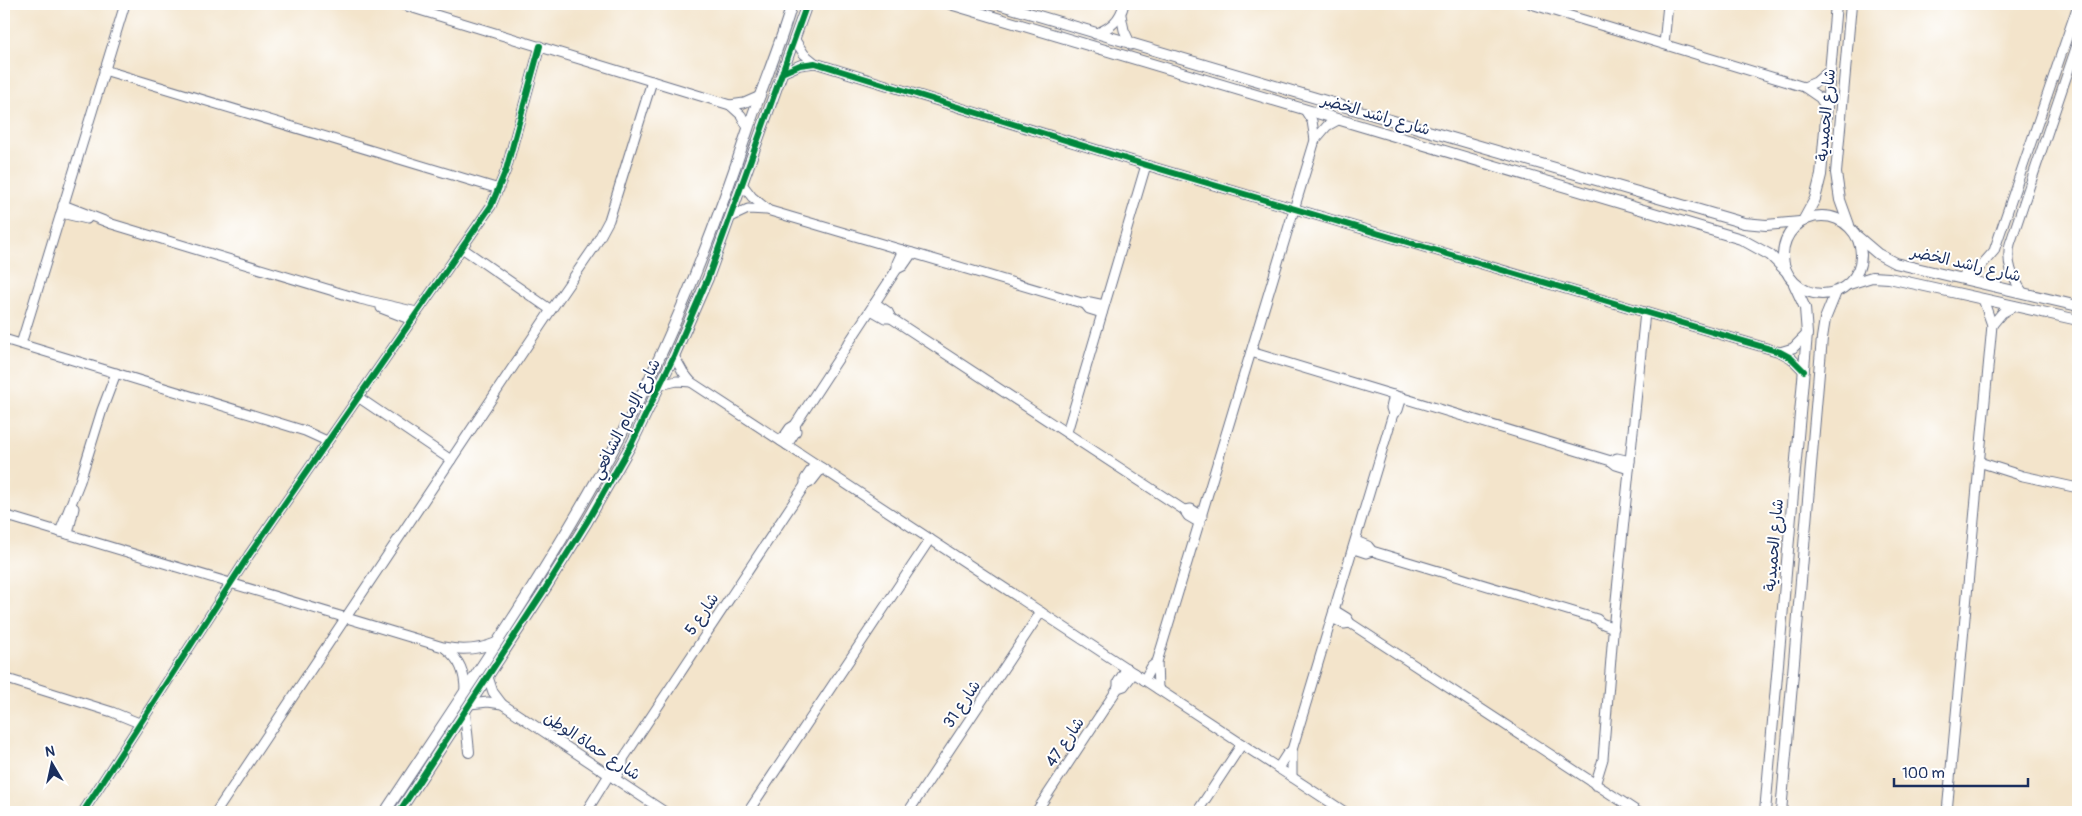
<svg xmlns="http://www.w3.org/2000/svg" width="2082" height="816" font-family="Pangolin,'Playpen Sans Arabic',sans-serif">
  <rect width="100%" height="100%" fill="#fff"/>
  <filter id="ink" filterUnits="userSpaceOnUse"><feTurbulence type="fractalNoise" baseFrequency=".02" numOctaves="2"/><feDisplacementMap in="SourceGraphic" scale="10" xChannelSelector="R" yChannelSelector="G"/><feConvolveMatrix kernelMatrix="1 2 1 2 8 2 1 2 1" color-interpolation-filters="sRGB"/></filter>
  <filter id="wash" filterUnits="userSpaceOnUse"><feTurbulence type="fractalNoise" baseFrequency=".0096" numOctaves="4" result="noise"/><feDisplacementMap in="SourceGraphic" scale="20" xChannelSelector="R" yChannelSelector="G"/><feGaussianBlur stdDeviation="1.12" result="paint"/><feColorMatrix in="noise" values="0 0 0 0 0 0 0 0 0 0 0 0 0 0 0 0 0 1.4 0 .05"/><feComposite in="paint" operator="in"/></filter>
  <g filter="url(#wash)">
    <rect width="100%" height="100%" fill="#f3e4cb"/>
  </g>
  <g filter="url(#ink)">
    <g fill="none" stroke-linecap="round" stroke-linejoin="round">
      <g stroke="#676e84" stroke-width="11">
        <g id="minor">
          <polyline points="400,4 730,105 744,103 760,96"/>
          <polyline points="1531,4 1804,87 1820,98 1827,109"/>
          <polyline points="1121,15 1124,30 1131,45"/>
          <path d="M1095,34C1111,28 1120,20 1124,4"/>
          <polyline points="795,40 804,54 815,63"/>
          <polyline points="1664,44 1668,4"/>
          <polyline points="104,70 499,189"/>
          <polyline points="784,72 800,65 815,63 1146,165 1780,352 1791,358 1804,371"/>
          <polyline points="1804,87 1816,82 1830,70"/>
          <polyline points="730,105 741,115 748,128"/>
          <polyline points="1305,110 1312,121 1315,140"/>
          <polyline points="742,184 752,197 767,209"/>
          <polyline points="63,205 112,224 360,299 417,312"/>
          <polyline points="61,213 87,219"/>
          <polyline points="731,217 748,209 767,210 1085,304 1090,302 1104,305"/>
          <polyline points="462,248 551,310"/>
          <polyline points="897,269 897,263 903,250"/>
          <polyline points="1960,278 1980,267 1994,251 2078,5"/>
          <path d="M2023,293C2012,277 2006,263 2010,244L2078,42"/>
          <polyline points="875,303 888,312 891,318 1184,510 1188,516 1200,523"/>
          <polyline points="1085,304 1089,309 1102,313"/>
          <polyline points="381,308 412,320"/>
          <polyline points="871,310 885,318 891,318"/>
          <polyline points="1992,325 2002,313 2015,306"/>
          <polyline points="4,339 305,431 327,441"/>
          <polyline points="21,344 125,4"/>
          <polyline points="1251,352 1611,461 1616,465 1629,469"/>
          <polyline points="1780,352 1793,348 1807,334"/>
          <polyline points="674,356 683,372 691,382 1345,812"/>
          <polyline points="660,385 677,381 691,382"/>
          <polyline points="358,397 451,460"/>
          <polyline points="1393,414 1391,408 1394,395"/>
          <polyline points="1067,432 1146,165"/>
          <polyline points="781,441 790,428 795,425 897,269 903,266 912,253"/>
          <polyline points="787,445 796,431 795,425"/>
          <polyline points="1611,461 1617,458 1630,461"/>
          <polyline points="1979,462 2023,476 2078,488"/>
          <polyline points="805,485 805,479 815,464"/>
          <polyline points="1184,510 1191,509 1202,516"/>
          <path d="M4,515L443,647C462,651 478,650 495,643"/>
          <polyline points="60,532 80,481 102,410 116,373"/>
          <polyline points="68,534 74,508"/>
          <polyline points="1356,541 1368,546 1372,551 1597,619 1601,623 1614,628"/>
          <polyline points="1354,549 1366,553 1372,551"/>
          <polyline points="1334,610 1347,618 1350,623 1638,812"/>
          <polyline points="1332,618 1344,624 1350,623"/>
          <path d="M446,649C460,660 465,673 465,691"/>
          <polyline points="488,677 493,692 502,704"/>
          <polyline points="4,678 112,712 139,723"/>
          <polyline points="1144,680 1152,666 1157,662"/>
          <polyline points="1118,688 1118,682 1127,668"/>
          <polyline points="1158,689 1157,662 1315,140 1327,126 1338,120"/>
          <polyline points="470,704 488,702 502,704 665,812"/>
          <polyline points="1278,768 1287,754 1292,750"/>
          <polyline points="608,775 617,762 623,759 805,485 811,482 822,468"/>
          <polyline points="1292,777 1292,750 1393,414 1398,410 1402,397"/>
          <polyline points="615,779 623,765 623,759"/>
          <polyline points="1595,785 1603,759 1614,620 1645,312"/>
          <polyline points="83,812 249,555 491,206 506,170 540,46"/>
          <polyline points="216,812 551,310 595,246 609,220 652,81"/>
          <polyline points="586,812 609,775"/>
          <polyline points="748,812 930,539"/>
          <polyline points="908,812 1041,612"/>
          <polyline points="1036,812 1118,688 1124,686 1134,673"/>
          <polyline points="1197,812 1242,744"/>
          <polyline points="1947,812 1992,325 1983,299"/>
        </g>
      </g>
      <g stroke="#676e84" stroke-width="12">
        <g id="tertiary">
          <polyline points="950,4 1741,239 1770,255 1786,271"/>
          <polyline points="998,4 1397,122 1744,223 1766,225 1800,222"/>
          <circle cx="1822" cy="255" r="39"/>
          <polyline points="1803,221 1815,199 1821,175 1836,4"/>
          <polyline points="1849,225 1840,200 1836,173 1851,4"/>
          <polyline points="1858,237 1878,254 1895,263 2078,306"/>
          <polyline points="1849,284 1872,277 1889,278 2078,320"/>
          <polyline points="465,712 469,752"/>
          <path d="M385,812C466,689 551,567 620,437C673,338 713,235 748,129C762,87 780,46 792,4"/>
          <polyline points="399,812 547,586 587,522 632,443 674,356 708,278 807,4"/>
          <polyline points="1765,812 1807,334 1805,308 1794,284"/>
          <polyline points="1781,812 1822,338 1825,319 1836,292"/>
        </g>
      </g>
      <use href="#minor" stroke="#fff" stroke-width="9"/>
      <use href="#tertiary" stroke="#fff" stroke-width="10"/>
      <g stroke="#fff" stroke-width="9">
        <g id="cycleway">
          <polyline points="784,72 800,65 815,63 1146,165 1780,352 1791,358 1804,371"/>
          <polyline points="83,812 249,555 491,206 506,170 540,46"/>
          <polyline points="399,812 547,586 587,522 632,443 674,356 708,278 807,4"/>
        </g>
      </g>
      <use href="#cycleway" stroke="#00873e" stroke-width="6"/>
    </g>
  </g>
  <g text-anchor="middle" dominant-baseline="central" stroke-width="4" stroke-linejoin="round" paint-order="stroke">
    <g font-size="16" fill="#1b2f5e" stroke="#fff">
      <text transform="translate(1376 115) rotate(16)">شارع راشد الخضر</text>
      <text transform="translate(1826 115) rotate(-85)">شارع الحميدية</text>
      <text transform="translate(1966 264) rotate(13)">شارع راشد الخضر</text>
      <text transform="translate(626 419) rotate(-63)">شارع الإمام الشافعي</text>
      <text transform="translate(1774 545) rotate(-85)">شارع الحميدية</text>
      <text transform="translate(702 614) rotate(-56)">شارع 5</text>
      <text transform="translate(962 704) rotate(-56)">شارع 31</text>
      <text transform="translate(1065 742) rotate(-56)">شارع 47</text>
      <text transform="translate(592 746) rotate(33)">شارع حماة الوطن</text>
    </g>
  </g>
  <rect width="2082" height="816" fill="none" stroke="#fff" stroke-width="20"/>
  <g transform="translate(52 764) rotate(351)" stroke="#ffffff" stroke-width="4" paint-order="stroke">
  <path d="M0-4L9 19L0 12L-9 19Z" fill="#1b2f5e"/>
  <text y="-8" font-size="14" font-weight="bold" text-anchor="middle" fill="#1b2f5e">N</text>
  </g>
  <path d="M1894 778v8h134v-8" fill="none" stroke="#1b2f5e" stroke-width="2.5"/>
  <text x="1902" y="778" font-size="15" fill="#1b2f5e" stroke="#ffffff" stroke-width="4" paint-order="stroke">100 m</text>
</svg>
